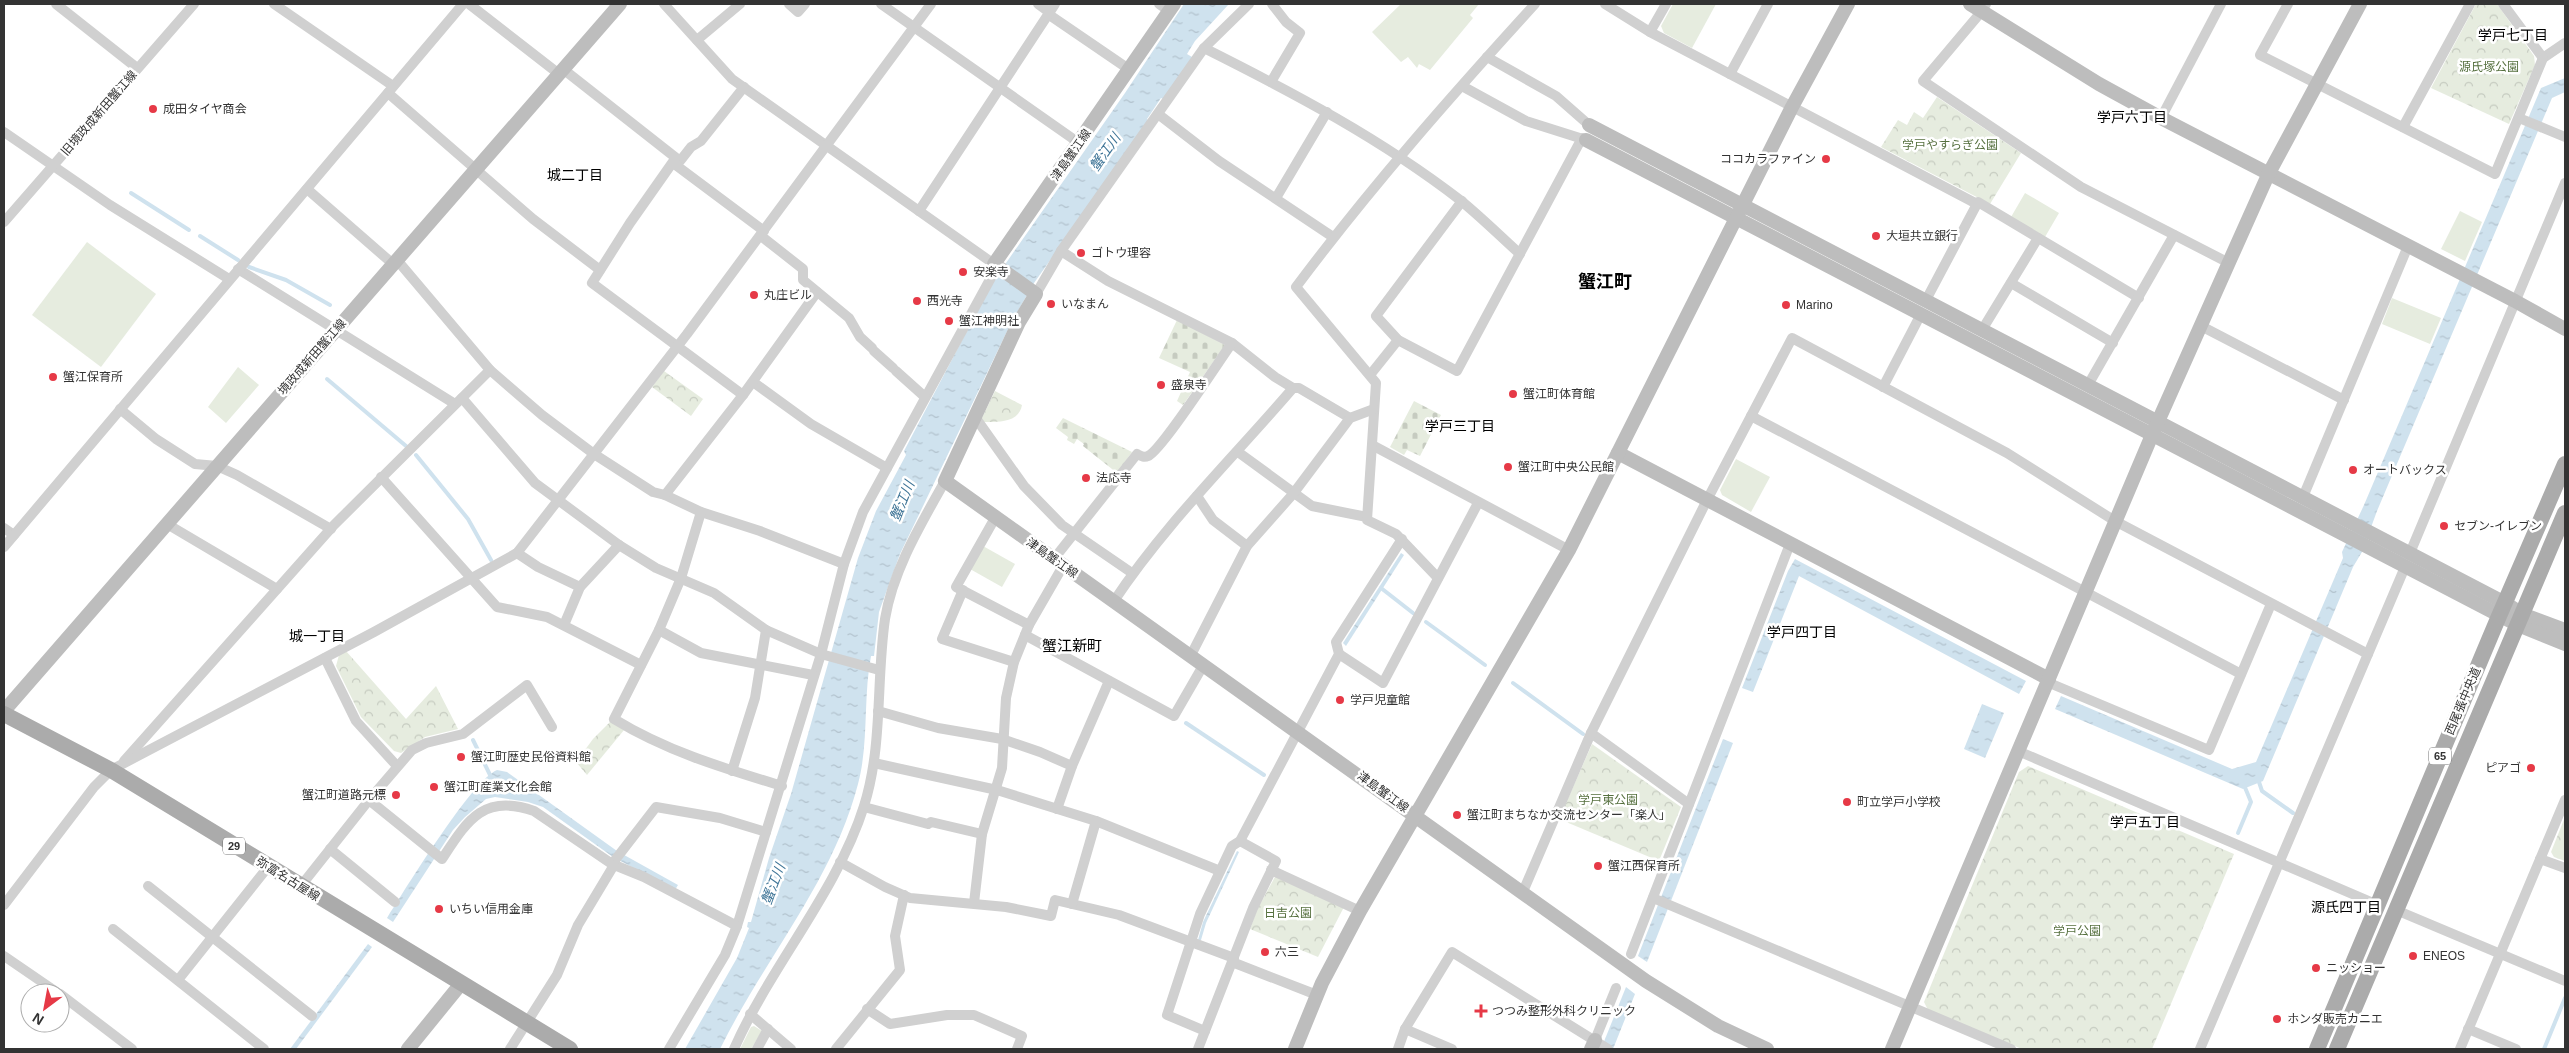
<svg xmlns="http://www.w3.org/2000/svg" width="2569" height="1053" font-family="Arial,'Noto Sans JP',sans-serif">
  <defs>
    <pattern id="forest-crowns" width="20" height="18" patternUnits="userSpaceOnUse" patternTransform="scale(1.25)"><rect width="20" height="18" fill="#e6ecdf"/><path d="M2 6a3 3 0 1 1 6 0M12 15a3 3 0 1 1 6 0" fill="none" stroke="#c6cbc0"/></pattern>
    <pattern id="cemetery-stones" width="16" height="16" patternUnits="userSpaceOnUse" patternTransform="scale(1.25)"><rect width="16" height="16" fill="#e6ecdf"/><path d="M2 7V4a2 2 0 0 1 4 0v3zM10 15v-3a2 2 0 0 1 4 0v3z" fill="#c6cbc0"/></pattern>
    <pattern id="water-ripples" width="26" height="14" patternUnits="userSpaceOnUse" patternTransform="scale(1.25)"><rect width="26" height="14" fill="#cfe2ee"/><path d="M2 4q2-2 4 0t4 0M15 11q2-2 4 0t4 0" fill="none" stroke="#b2c2cd"/></pattern>
  </defs>
  <rect width="100%" height="100%" fill="#fff"/>
  <g fill="#e6ecdf">
    <polygon points="1401,4 1479,4 1470,15 1473,18 1430,70 1419,64 1417,68 1408,57 1401,62 1372,32"/>
    <polygon points="1673,4 1716,4 1692,48 1664,33 1661,26"/>
    <polygon points="2025,193 2059,213 2045,237 2011,217"/>
    <polygon points="2460,211 2482,222 2465,261 2441,249"/>
    <polygon points="87,242 156,294 101,367 32,315"/>
    <polygon points="2392,298 2441,318 2430,344 2382,324"/>
    <polygon points="238,367 259,385 226,423 208,407"/>
    <polygon points="1736,459 1770,477 1751,512 1722,495 1720,490"/>
    <polygon points="983,546 1015,564 1002,587 970,569"/>
    <polygon points="754,1026 762,1031 751,1049 740,1049 751,1027"/>
  </g>
  <g fill="url(#forest-crowns)">
    <polygon points="2476,4 2497,4 2534,56 2535,65 2509,124 2431,88"/>
    <polygon points="1937,97 2021,153 1990,204 1881,147 1898,120 1907,125 1914,112 1923,118"/>
    <polygon points="664,371 703,399 691,416 652,387"/>
    <path d="M995,391L1022,405C1019,423 998,422 984,422L981,420Z"/>
    <polygon points="346,651 406,719 436,686 458,729 425,737 401,753 394,751 361,717 336,666 339,655"/>
    <polygon points="611,721 624,730 587,775 576,762 593,739"/>
    <polygon points="1592,744 1681,807 1659,861 1559,819"/>
    <polygon points="2028,766 2234,854 2152,1049 2022,1049 1928,1010 1924,1002 2019,772"/>
    <polygon points="2565,817 2565,861 2554,857 2551,852"/>
    <polygon points="1276,875 1344,907 1318,957 1250,929 1257,910"/>
  </g>
  <g fill="url(#cemetery-stones)">
    <polygon points="1177,320 1225,345 1183,405 1177,401 1190,372 1159,358"/>
    <polygon points="1414,401 1441,415 1420,456 1407,450 1404,455 1390,447"/>
    <polygon points="1063,418 1132,452 1117,473 1083,446 1084,444 1077,439 1074,444 1067,440 1068,437 1056,428"/>
  </g>
  <g fill="url(#water-ripples)">
    <path d="M1184,4H1229L1195,41L1187,54L1192,57L1165,100L1161,98L1147,119L1149,121L1034,283L1012,321L900,554L879,612L874,656H871C863,698 869,743 858,784C833,881 763,961 720,1049H685L737,958L749,928L747,927L748,922H751L769,858L791,794L858,558L876,511L906,455L904,451L992,283L1125,93Z"/>
    <polygon points="2565,78 2565,92 2552,98 2377,511 2362,552 2353,567 2263,781 2243,789 2055,709 2061,696 2232,769 2256,762 2343,558 2342,552 2364,505 2541,88"/>
    <polygon points="1401,553 1404,555 1346,646 1343,643"/>
    <polygon points="1795,559 2026,681 2019,694 1799,576 1753,692 1742,688 1788,571"/>
    <polygon points="1982,704 2004,713 1985,758 1964,749"/>
    <polygon points="1723,739 1733,743 1647,962 1638,956"/>
    <path d="M497,770L507,772L617,851L678,885L675,890L613,857L543,807L528,802L495,797L486,799L465,817L453,830L393,922L387,918C405,890 471,781 497,770Z"/>
    <polygon points="1237,851 1239,852 1206,923 1201,940 1198,940 1203,922"/>
    <polygon points="368,944 372,947 296,1049 290,1049"/>
    <polygon points="1626,987 1635,994 1613,1049 1601,1049"/>
  </g>
  <g fill="none" stroke-linecap="round" stroke-linejoin="round">
    <g stroke="#cfe2ee" stroke-width="4">
      <polyline points="131,193 189,230"/>
      <polyline points="200,236 238,260"/>
      <polyline points="249,267 286,280 330,305"/>
      <polyline points="327,379 406,446"/>
      <polyline points="416,455 468,519 491,560"/>
      <polyline points="1381,588 1413,613"/>
      <polyline points="1426,622 1485,665"/>
      <polyline points="1513,683 1583,734"/>
      <polyline points="1186,723 1264,775"/>
      <polyline points="473,740 492,779"/>
      <polyline points="2258,779 2262,791 2293,813"/>
      <polyline points="2238,833 2251,802 2244,785"/>
      <polyline points="2544,1049 2565,998"/>
    </g>
    <g stroke="#d0d0d0" stroke-width="10">
      <polyline points="56,4 137,68"/>
      <polyline points="274,4 393,86"/>
      <polyline points="469,4 559,74"/>
      <polyline points="664,4 732,79 994,264 993,274 863,512 844,564 821,654 737,926 725,955 669,1049"/>
      <polyline points="789,4 798,12 805,4"/>
      <polyline points="881,4 1079,143"/>
      <polyline points="1038,4 1049,12"/>
      <polyline points="1159,4 1169,11"/>
      <polyline points="1605,4 1650,32 1977,204"/>
      <polyline points="1986,4 1982,11 1923,81 2081,187 2229,263"/>
      <polyline points="2288,4 2260,55 2495,174 2543,58 2565,43"/>
      <polyline points="2503,4 2543,58"/>
      <polyline points="1048,14 1130,70"/>
      <polyline points="1650,32 1666,4"/>
      <polyline points="697,40 740,4"/>
      <path d="M1204,48C1294,93 1381,139 1460,200C1481,217 1500,236 1520,254"/>
      <polyline points="1487,57 1556,96 1589,125"/>
      <polyline points="563,69 680,161 691,147 701,141 744,87"/>
      <polyline points="1730,74 1768,4"/>
      <polyline points="1271,82 1300,33 1286,22 1272,4"/>
      <polyline points="1462,86 1526,121 1586,140"/>
      <polyline points="388,93 533,219 600,270"/>
      <polyline points="1158,114 1219,161 1333,237"/>
      <polyline points="2161,118 2221,4"/>
      <polyline points="2519,118 2565,137"/>
      <polyline points="2403,127 2470,4"/>
      <polyline points="4,132 110,205 229,279"/>
      <polyline points="675,159 630,223 592,283 743,395"/>
      <polyline points="673,163 764,231"/>
      <polyline points="307,189 393,264"/>
      <polyline points="1276,198 1327,112"/>
      <polyline points="1462,201 1376,316 1398,340 1457,371 1582,138"/>
      <polyline points="919,211 1055,4"/>
      <polyline points="4,222 194,4"/>
      <polyline points="761,236 803,269 803,280 849,318 860,337 872,348"/>
      <polyline points="1061,251 1108,281 1232,343 1275,377 1293,388 1299,388 1350,418"/>
      <polyline points="397,260 490,370 542,415 594,454 653,492 665,495 701,512 760,531 844,564"/>
      <polyline points="238,269 455,404"/>
      <polyline points="2011,283 2113,343"/>
      <polyline points="1036,294 1061,251 1204,48 1249,4"/>
      <polyline points="1926,300 1978,202 2139,298"/>
      <polyline points="2201,326 2344,400"/>
      <polyline points="1982,330 2038,238"/>
      <polyline points="874,351 893,368"/>
      <polyline points="896,371 925,397"/>
      <polyline points="1370,375 1398,340"/>
      <polyline points="753,382 811,424 887,468"/>
      <polyline points="2088,385 2174,235"/>
      <polyline points="1883,387 1921,314"/>
      <polyline points="462,398 535,483 619,545 656,568 714,593 766,630 821,654 879,670"/>
      <polyline points="120,409 156,439 195,464 217,466 237,475 331,529"/>
      <polyline points="1751,416 2241,674"/>
      <polyline points="975,417 1024,486 1062,525 1132,573"/>
      <polyline points="1372,445 1569,550"/>
      <polyline points="1238,452 1312,506 1367,517"/>
      <polyline points="381,477 497,607 547,617 641,665"/>
      <polyline points="665,495 743,395 817,292"/>
      <polyline points="1197,496 1213,520 1247,546"/>
      <polyline points="2303,497 2408,246"/>
      <path d="M701,512L681,578L659,630L614,719C666,751 723,768 782,786"/>
      <polyline points="995,518 956,587 1029,625"/>
      <polyline points="167,524 277,589"/>
      <polyline points="4,528 14,535"/>
      <polyline points="4,547 463,4"/>
      <polyline points="517,553 538,567 580,587"/>
      <polyline points="2410,553 2565,183"/>
      <path d="M1053,560L1137,454C1141,456 1144,458 1148,456C1161,451 1219,361 1232,343"/>
      <path d="M1438,578L1396,534L1367,520L1376,383L1296,287C1370,188 1452,95 1535,4"/>
      <polyline points="963,590 942,639 1014,662"/>
      <path d="M1114,601C1165,524 1233,458 1293,388"/>
      <polyline points="564,625 580,587 619,545"/>
      <polyline points="659,630 701,653 813,675"/>
      <polyline points="1025,635 1174,716 1204,664"/>
      <polyline points="1339,654 1383,683 1478,503"/>
      <polyline points="1191,655 1247,546 1293,494 1350,418 1374,409"/>
      <polyline points="325,658 356,721 397,766"/>
      <polyline points="2047,682 2209,750 2271,604"/>
      <polyline points="878,711 938,728 1002,739 1040,752 1072,766"/>
      <polyline points="1591,733 1689,804"/>
      <polyline points="2018,751 2378,905"/>
      <polyline points="124,761 334,525 490,370"/>
      <polyline points="874,763 997,790 1096,821 1220,871"/>
      <polyline points="732,771 755,698 766,630"/>
      <path d="M369,800L442,859C467,821 483,793 534,811L612,864L644,877L737,926"/>
      <polyline points="864,807 928,824 931,822 982,834"/>
      <polyline points="1057,809 1072,766 1109,681"/>
      <polyline points="330,849 395,902"/>
      <polyline points="2540,859 2565,868"/>
      <polyline points="840,862 885,887 910,898 1006,907 1051,916 1055,900 1119,915 1234,958"/>
      <polyline points="612,864 656,807 720,818 766,832"/>
      <polyline points="1271,870 1360,911"/>
      <polyline points="148,886 312,1016"/>
      <polyline points="300,887 369,800 412,750 426,743 463,734 527,685 552,727"/>
      <polyline points="1522,894 1591,733 1707,500 1792,338 2007,453 2115,521 2368,654"/>
      <polyline points="1653,898 2011,1049"/>
      <polyline points="974,903 982,834 1002,768 1006,698 1014,662 1029,625 1063,566"/>
      <polyline points="1072,904 1096,821"/>
      <polyline points="4,905 94,787 111,770 374,632 517,553 687,334 931,4"/>
      <polyline points="2396,910 2565,981"/>
      <polyline points="113,929 264,1049"/>
      <polyline points="1631,954 1790,544"/>
      <polyline points="4,956 58,993"/>
      <polyline points="1232,962 1317,995"/>
      <polyline points="178,980 268,867"/>
      <polyline points="60,994 132,1049"/>
      <polyline points="867,1009 890,1024 947,1015 974,1015 1022,1036 1017,1049"/>
      <polyline points="750,1014 791,1049"/>
      <polyline points="1405,1029 1452,1049"/>
      <polyline points="2468,1029 2516,1049"/>
      <polyline points="1205,1031 1167,1015 1200,914 1232,846 1240,841 1339,654 1336,642 1402,539"/>
      <polyline points="1595,1040 1616,988"/>
      <polyline points="510,1049 557,975 578,925 614,865"/>
      <path d="M734,1049C770,967 837,892 864,806C883,746 876,681 885,619C893,570 921,524 945,481"/>
      <polyline points="757,1049 768,1029"/>
      <polyline points="836,1049 900,970 895,936 904,895"/>
      <polyline points="1198,1049 1253,908 1276,861 1240,841"/>
      <polyline points="1398,1049 1405,1029 1452,952 1608,1049"/>
      <polyline points="2200,1049 2405,567"/>
      <polyline points="2460,1049 2565,800"/>
    </g>
    <g stroke="#bdbdbd" stroke-width="14">
      <polyline points="1174,4 994,264 1036,294 1019,322 945,481 1646,981 1718,1026 1767,1049"/>
      <polyline points="1970,4 2099,84 2161,118 2515,301 2565,329"/>
      <polyline points="1589,125 2505,603 2522,614 2565,630"/>
      <polyline points="1586,140 2518,625 2565,644"/>
      <polyline points="1618,453 2049,679"/>
      <polyline points="4,711 620,4"/>
      <polyline points="408,1049 460,985"/>
      <polyline points="1295,1049 1322,983 1360,911 1569,550 1792,107 1848,4"/>
      <polyline points="1591,1049 1595,1040"/>
      <polyline points="1892,1049 2152,435 2230,260 2268,175 2360,4"/>
    </g>
    <g stroke="#ababab" stroke-width="16">
      <polyline points="4,714 111,770 570,1049"/>
      <polyline points="2317,1049 2499,616 2565,464"/>
      <polyline points="2337,1049 2565,513"/>
    </g>
  </g>
  <g fill="#e63946" stroke="#fff" stroke-width="2">
    <circle cx="153" cy="109" r="5"/>
    <circle cx="1826" cy="159" r="5"/>
    <circle cx="1876" cy="236" r="5"/>
    <circle cx="1081" cy="253" r="5"/>
    <circle cx="963" cy="272" r="5"/>
    <circle cx="754" cy="295" r="5"/>
    <circle cx="917" cy="301" r="5"/>
    <circle cx="1051" cy="304" r="5"/>
    <circle cx="1786" cy="305" r="5"/>
    <circle cx="949" cy="321" r="5"/>
    <circle cx="53" cy="377" r="5"/>
    <circle cx="1161" cy="385" r="5"/>
    <circle cx="1513" cy="394" r="5"/>
    <circle cx="1508" cy="467" r="5"/>
    <circle cx="2353" cy="470" r="5"/>
    <circle cx="1086" cy="478" r="5"/>
    <circle cx="2444" cy="526" r="5"/>
    <circle cx="1340" cy="700" r="5"/>
    <circle cx="461" cy="757" r="5"/>
    <circle cx="2531" cy="768" r="5"/>
    <circle cx="434" cy="787" r="5"/>
    <circle cx="396" cy="795" r="5"/>
    <circle cx="1847" cy="802" r="5"/>
    <circle cx="1457" cy="815" r="5"/>
    <circle cx="1598" cy="866" r="5"/>
    <circle cx="439" cy="909" r="5"/>
    <circle cx="1265" cy="952" r="5"/>
    <circle cx="2413" cy="956" r="5"/>
    <circle cx="2316" cy="968" r="5"/>
    <path d="M1478.5 1003.5h5v5h5v5h-5v5h-5v-5h-5v-5h5z"/>
    <circle cx="2277" cy="1019" r="5"/>
  </g>
  <g text-anchor="middle" dominant-baseline="central" stroke-width="5" stroke-linejoin="round" paint-order="stroke">
    <g fill="#fff" stroke="#707070" stroke-width="1">
      <rect x="2429" y="747.5" width="22" height="17" rx="4"/>
      <rect x="223" y="837.5" width="22" height="17" rx="4"/>
    </g>
    <g font-size="11" font-weight="bold" fill="#333">
      <text x="2440" y="756">65</text>
      <text x="234" y="846">29</text>
    </g>
    <g font-size="12" fill="#56703f" stroke="#fff">
      <text x="2489" y="67">源氏塚公園</text>
      <text x="1950" y="145">学戸やすらぎ公園</text>
      <text x="1608" y="800">学戸東公園</text>
      <text x="1288" y="913">日吉公園</text>
      <text x="2077" y="931">学戸公園</text>
    </g>
    <g font-size="12" fill="#333" stroke="#fff" text-anchor="start">
      <text x="163" y="109">成田タイヤ商会</text>
      <text x="1816" y="159" text-anchor="end">ココカラファイン</text>
      <text x="1886" y="236">大垣共立銀行</text>
      <text x="1091" y="253">ゴトウ理容</text>
      <text x="973" y="272">安楽寺</text>
      <text x="764" y="295">丸庄ビル</text>
      <text x="927" y="301">西光寺</text>
      <text x="1061" y="304">いなまん</text>
      <text x="1796" y="305">Marino</text>
      <text x="959" y="321">蟹江神明社</text>
      <text x="63" y="377">蟹江保育所</text>
      <text x="1171" y="385">盛泉寺</text>
      <text x="1523" y="394">蟹江町体育館</text>
      <text x="1518" y="467">蟹江町中央公民館</text>
      <text x="2363" y="470">オートバックス</text>
      <text x="1096" y="478">法応寺</text>
      <text x="2454" y="526">セブン-イレブン</text>
      <text x="1350" y="700">学戸児童館</text>
      <text x="471" y="757">蟹江町歴史民俗資料館</text>
      <text x="2521" y="768" text-anchor="end">ピアゴ</text>
      <text x="444" y="787">蟹江町産業文化会館</text>
      <text x="386" y="795" text-anchor="end">蟹江町道路元標</text>
      <text x="1857" y="802">町立学戸小学校</text>
      <text x="1467" y="815">蟹江町まちなか交流センター「楽人」</text>
      <text x="1608" y="866">蟹江西保育所</text>
      <text x="449" y="909">いちい信用金庫</text>
      <text x="1275" y="952">六三</text>
      <text x="2423" y="956">ENEOS</text>
      <text x="2326" y="968">ニッショー</text>
      <text x="1492" y="1011">つつみ整形外科クリニック</text>
      <text x="2287" y="1019">ホンダ販売カニエ</text>
    </g>
    <g font-size="12" fill="#333" stroke="#fff">
      <text transform="translate(99 113) rotate(-49)">旧境政成新田蟹江線</text>
      <text transform="translate(1071 155) rotate(-55)">津島蟹江線</text>
      <text transform="translate(312 357) rotate(-49)">境政成新田蟹江線</text>
      <text transform="translate(1052 558) rotate(35)">津島蟹江線</text>
      <text transform="translate(2463 701) rotate(-67)">西尾張中央道</text>
      <text transform="translate(1383 792) rotate(36)">津島蟹江線</text>
      <text transform="translate(288 879) rotate(32)">弥富名古屋線</text>
    </g>
    <g font-size="14" fill="#000" stroke="#fff">
      <text x="2513" y="35">学戸七丁目</text>
      <text x="2132" y="117">学戸六丁目</text>
      <text x="575" y="175">城二丁目</text>
      <text x="1460" y="426">学戸三丁目</text>
      <text x="1802" y="632">学戸四丁目</text>
      <text x="317" y="636">城一丁目</text>
      <text x="2145" y="822">学戸五丁目</text>
      <text x="2346" y="907">源氏四丁目</text>
    </g>
    <g font-size="14" font-style="italic" fill="#3f7597" stroke="#fff">
      <text transform="translate(1105 152) rotate(-55)">蟹江川</text>
      <text transform="translate(902 501) rotate(-68)">蟹江川</text>
      <text transform="translate(773 884) rotate(-69)">蟹江川</text>
    </g>
    <g font-size="15" fill="#000" stroke="#fff">
      <text x="1072" y="645">蟹江新町</text>
    </g>
    <g font-size="18" font-weight="bold" fill="#000" stroke="#fff">
      <text x="1605" y="282">蟹江町</text>
    </g>
  </g>
  <rect width="2569" height="1053" fill="none" stroke="#333333" stroke-width="10"/>
  <g transform="translate(45 1008) rotate(212)"><circle r="24" fill="#ffffff" stroke="#adadad"/>
  <path d="M0-4L9 19L0 12L-9 19Z" fill="#e63946"/>
  <text y="-8" font-size="14" font-weight="bold" text-anchor="middle" fill="#333333">N</text>
  </g>
</svg>
